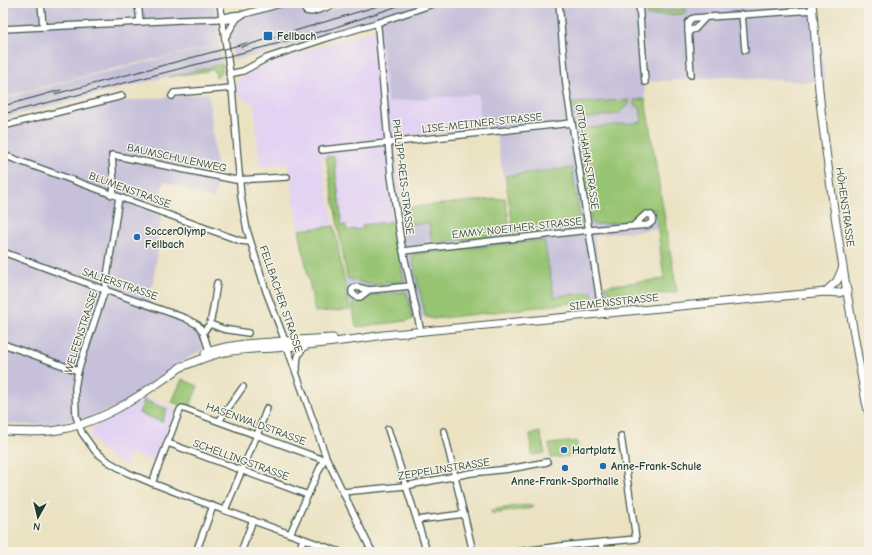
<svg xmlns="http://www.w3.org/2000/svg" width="872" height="555" font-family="'Comic Neue',sans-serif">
  <rect width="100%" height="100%" fill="#f7f3e8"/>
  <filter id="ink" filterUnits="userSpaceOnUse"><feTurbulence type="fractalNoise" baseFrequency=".025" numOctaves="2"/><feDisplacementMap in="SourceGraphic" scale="8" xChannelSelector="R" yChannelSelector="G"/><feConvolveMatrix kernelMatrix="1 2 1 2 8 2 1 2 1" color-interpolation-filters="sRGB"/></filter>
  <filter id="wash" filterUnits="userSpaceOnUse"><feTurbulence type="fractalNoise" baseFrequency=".012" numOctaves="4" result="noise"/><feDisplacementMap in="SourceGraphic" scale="16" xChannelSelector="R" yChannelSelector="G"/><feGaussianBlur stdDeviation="0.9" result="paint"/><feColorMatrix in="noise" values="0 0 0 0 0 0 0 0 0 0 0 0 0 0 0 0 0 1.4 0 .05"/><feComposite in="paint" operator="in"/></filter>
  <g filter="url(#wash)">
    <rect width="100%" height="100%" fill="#ebe2c2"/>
    <g fill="#e3d3f3">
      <polygon points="380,28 478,94 482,129 393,137 402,206 393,208 395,220 388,222 363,225 363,229 346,230 342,226 334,157 321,158 334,226 299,230 288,163 260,166 254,104 237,95 236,83 238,79 268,62"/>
      <polygon points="145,397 177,409 157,463 131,453 125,467 105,453 95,443 91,437 91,433 92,429 96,426 124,411"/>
    </g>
    <g fill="#c6c0da" fill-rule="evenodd">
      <polygon points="3,3 214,3 218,25 219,45 119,67 3,97"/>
      <path d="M353,3H816L825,81L805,82L730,77L644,82L645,99L634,100L638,106L640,107L642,122L580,129L635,221L642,212L645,210L655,209L658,229L596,235L594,237L603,289L609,288V293L603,294L606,303L593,304L591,293L554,297L544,240L412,258L426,317L413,319L406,292L374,295L361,302L349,303L345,279L347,278L371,285L404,281V280L392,221L395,220L393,208L402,206L405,225L430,223L432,243L579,227L572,169L503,176L496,132L482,133L478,94L388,102L378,18L265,54L233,60L231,44H228V38L236,22L246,18L293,4L300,9L304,13L312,16ZM629,100L627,105L618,114L576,117L574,106L611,101Z"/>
      <polygon points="219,46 222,63 3,118 3,99 89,76 113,71 164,58"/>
      <polygon points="209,93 217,178 214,200 164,181 155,212 162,215 150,306 185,319 195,327 203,349 176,365 139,394 115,408 82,419 37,425 21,425 3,423 3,128 116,102"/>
    </g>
    <g fill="#97c472" stroke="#5b8053">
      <polygon points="686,9 686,14 647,16 647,12"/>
      <polygon points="222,64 222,72 216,77 215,72 213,69 208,71 168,77"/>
      <path d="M645,99L677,292L616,299L611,303H606L603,294L609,293V289H603V286L664,279L655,209C643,210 642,212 635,221L594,225L592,224L578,133L580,129L642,122L640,107L635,105L634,100Z"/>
      <polygon points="629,100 629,104 625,107 618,114 578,119 576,117 574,106 570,107 570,103"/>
      <polygon points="334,156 342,225 346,225 346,230 363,229 362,225 388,222 392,221 404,280 402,282 371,285 347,278 326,157"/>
      <polygon points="572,168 581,224 579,227 514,234 505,176"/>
      <polygon points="505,198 511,234 432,243 429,223 405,225 402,208"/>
      <polygon points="334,226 350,310 315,312 299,230"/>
      <polygon points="544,240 554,297 592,292 593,304 587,305 582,302 433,319 426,317 412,258 413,254"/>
      <polygon points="405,292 407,293 413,319 409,320 406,321 358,327 356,326 352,303 361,302 374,295"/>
      <polygon points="182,379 198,386 191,403 192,406 191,409 172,402"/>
      <polygon points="144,400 167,409 162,422 139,413"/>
      <polygon points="540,432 545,453 532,455 530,434"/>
      <polygon points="577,441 578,455 551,458 549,444"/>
      <polygon points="533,505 533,508 492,514 491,510 516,506"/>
    </g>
  </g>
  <g filter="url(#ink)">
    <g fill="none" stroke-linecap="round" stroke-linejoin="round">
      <g stroke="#3e5649" stroke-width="8">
        <g id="minor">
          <polyline points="41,3 43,27"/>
          <polyline points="138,3 140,22"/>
          <polyline points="220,3 232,88 241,197 247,230 266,291 282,333 326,457 372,552"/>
          <polyline points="295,3 299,5 304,3"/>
          <polyline points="559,3 566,85 602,314"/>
          <polyline points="639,3 645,82"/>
          <polyline points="302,5 306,11 312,12 340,3"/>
          <polyline points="742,14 745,50"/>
          <path d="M223,19C230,21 235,20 241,16"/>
          <polyline points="377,23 378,28 391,176 401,242 421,332"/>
          <polyline points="3,29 180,20 217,19 234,15 245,14 283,3"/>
          <polyline points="688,31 695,29 706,17"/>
          <polyline points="225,38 229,31 237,18"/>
          <polyline points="229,74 243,71 267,58 330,37 377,23 436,3"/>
          <polyline points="691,75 688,27 688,23 691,19 694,18 813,10"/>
          <polyline points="172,96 174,93 232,88"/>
          <polyline points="3,126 122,96"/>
          <polyline points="322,150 572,123"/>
          <polyline points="3,155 241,241 250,242"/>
          <polyline points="112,195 114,188 112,155 236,180 287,177"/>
          <polyline points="119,197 105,290 78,371 75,388 76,416 82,433 95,451 109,462 128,473 152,483 204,503 340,552"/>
          <polyline points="403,251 589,230 648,225 652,222 653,218 651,215 646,214 633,226"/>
          <polyline points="3,252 105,290 185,318 198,325 203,332 210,354"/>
          <polyline points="369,290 360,297 357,297 354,295 352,293 352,290 354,288 357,287 369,290 411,286"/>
          <polyline points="210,324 223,329 248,333"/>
          <polyline points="203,332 210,324 213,309 217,283"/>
          <polyline points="3,344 78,371"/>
          <path d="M297,370C297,358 297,353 307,345"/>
          <polyline points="219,421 243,387"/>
          <polyline points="388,429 427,552"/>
          <polyline points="444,431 473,552"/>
          <polyline points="168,443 308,495"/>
          <polyline points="152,483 180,410 182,408 324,460"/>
          <polyline points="343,492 405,486 471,473 509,469 547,462"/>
          <polyline points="225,510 257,435 267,408"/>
          <polyline points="417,520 464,514"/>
          <polyline points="290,534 325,457"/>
          <polyline points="601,543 603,552"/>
          <polyline points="196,552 213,506"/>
          <polyline points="241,552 253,520"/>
          <polyline points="299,552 303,539"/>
          <polyline points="364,552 371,549"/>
          <polyline points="515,552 561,546 636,539 621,436"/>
        </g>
      </g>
      <g stroke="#3e5649" stroke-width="9">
        <g id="major">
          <path d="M812,3C816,41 817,80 822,118C833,213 849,308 866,402L869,413"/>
          <polyline points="825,292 837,281 843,267"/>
          <path d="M205,353C226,345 249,343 271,342C292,340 312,339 333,338"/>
          <path d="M179,368C194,362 209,355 225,352C241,349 257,349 274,348C310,345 347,341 383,335L825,292L839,293L847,290"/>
          <path d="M3,431C21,432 40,433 58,430C93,424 123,407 152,387C162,380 173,374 182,366"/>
        </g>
      </g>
      <use href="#minor" stroke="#fff" stroke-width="5.5"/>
      <use href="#major" stroke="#fff" stroke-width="7"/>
      <g stroke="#1f3d34" stroke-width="1">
        <polyline points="241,47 388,3"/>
        <polyline points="55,94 247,43"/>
        <polyline points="3,106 61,90"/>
        <polyline points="3,114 280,43 333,28 407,3"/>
      </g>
    </g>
  </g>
  <g fill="#1f6fb2" stroke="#f7f3e8" stroke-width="1.5">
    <rect x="263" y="31" width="10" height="10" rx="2"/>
    <circle cx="137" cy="237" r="4"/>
    <circle cx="564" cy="450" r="4"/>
    <circle cx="603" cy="466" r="4"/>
    <circle cx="565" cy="468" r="4"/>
  </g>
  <g text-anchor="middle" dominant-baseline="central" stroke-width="3" stroke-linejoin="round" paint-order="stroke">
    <g font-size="11" font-weight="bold" fill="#1f3d34" stroke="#f7f3e8" text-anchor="start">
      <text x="277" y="36">Fellbach</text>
      <text x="145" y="231">SoccerOlymp<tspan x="145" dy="13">Fellbach</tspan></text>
      <text x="572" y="450">Hartplatz</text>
      <text x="611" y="466">Anne-Frank-Schule</text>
      <text x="565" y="481" text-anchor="middle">Anne-Frank-Sporthalle</text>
    </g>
    <g font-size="11" fill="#1f3d34" stroke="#f7f3e8">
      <text transform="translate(482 123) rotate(-6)">LISE-MEITNER-STRASSE</text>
      <text transform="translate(587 157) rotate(81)">OTTO-HAHN-STRASSE</text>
      <text transform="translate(177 158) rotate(12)">BAUMSCHULENWEG</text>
      <text transform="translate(403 177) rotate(83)">PHILIPP-REIS-STRASSE</text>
      <text transform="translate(130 190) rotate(20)">BLUMENSTRASSE</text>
      <text transform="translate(845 207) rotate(82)">HÖHENSTRASSE</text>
      <text transform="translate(517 228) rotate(-6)">EMMY-NOETHER-STRASSE</text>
      <text transform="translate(120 284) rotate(19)">SALIERSTRASSE</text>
      <text transform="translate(281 299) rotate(71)">FELLBACHER STRASSE</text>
      <text transform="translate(614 302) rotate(-6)">SIEMENSSTRASSE</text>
      <text transform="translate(81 332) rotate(-72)">WELFENSTRASSE</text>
      <text transform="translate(256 424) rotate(20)">HASENWALDSTRASSE</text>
      <text transform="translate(241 460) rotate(20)">SCHELLINGSTRASSE</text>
      <text transform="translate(444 469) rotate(-9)">ZEPPELINSTRASSE</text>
    </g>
  </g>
  <rect width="872" height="555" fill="none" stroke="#f7f3e8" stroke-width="16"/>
  <g transform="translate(38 517) rotate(188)" stroke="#f7f3e8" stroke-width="3" paint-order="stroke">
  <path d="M0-3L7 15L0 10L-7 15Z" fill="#1f3d34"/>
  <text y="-6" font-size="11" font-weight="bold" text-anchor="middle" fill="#1f3d34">N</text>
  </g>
</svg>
